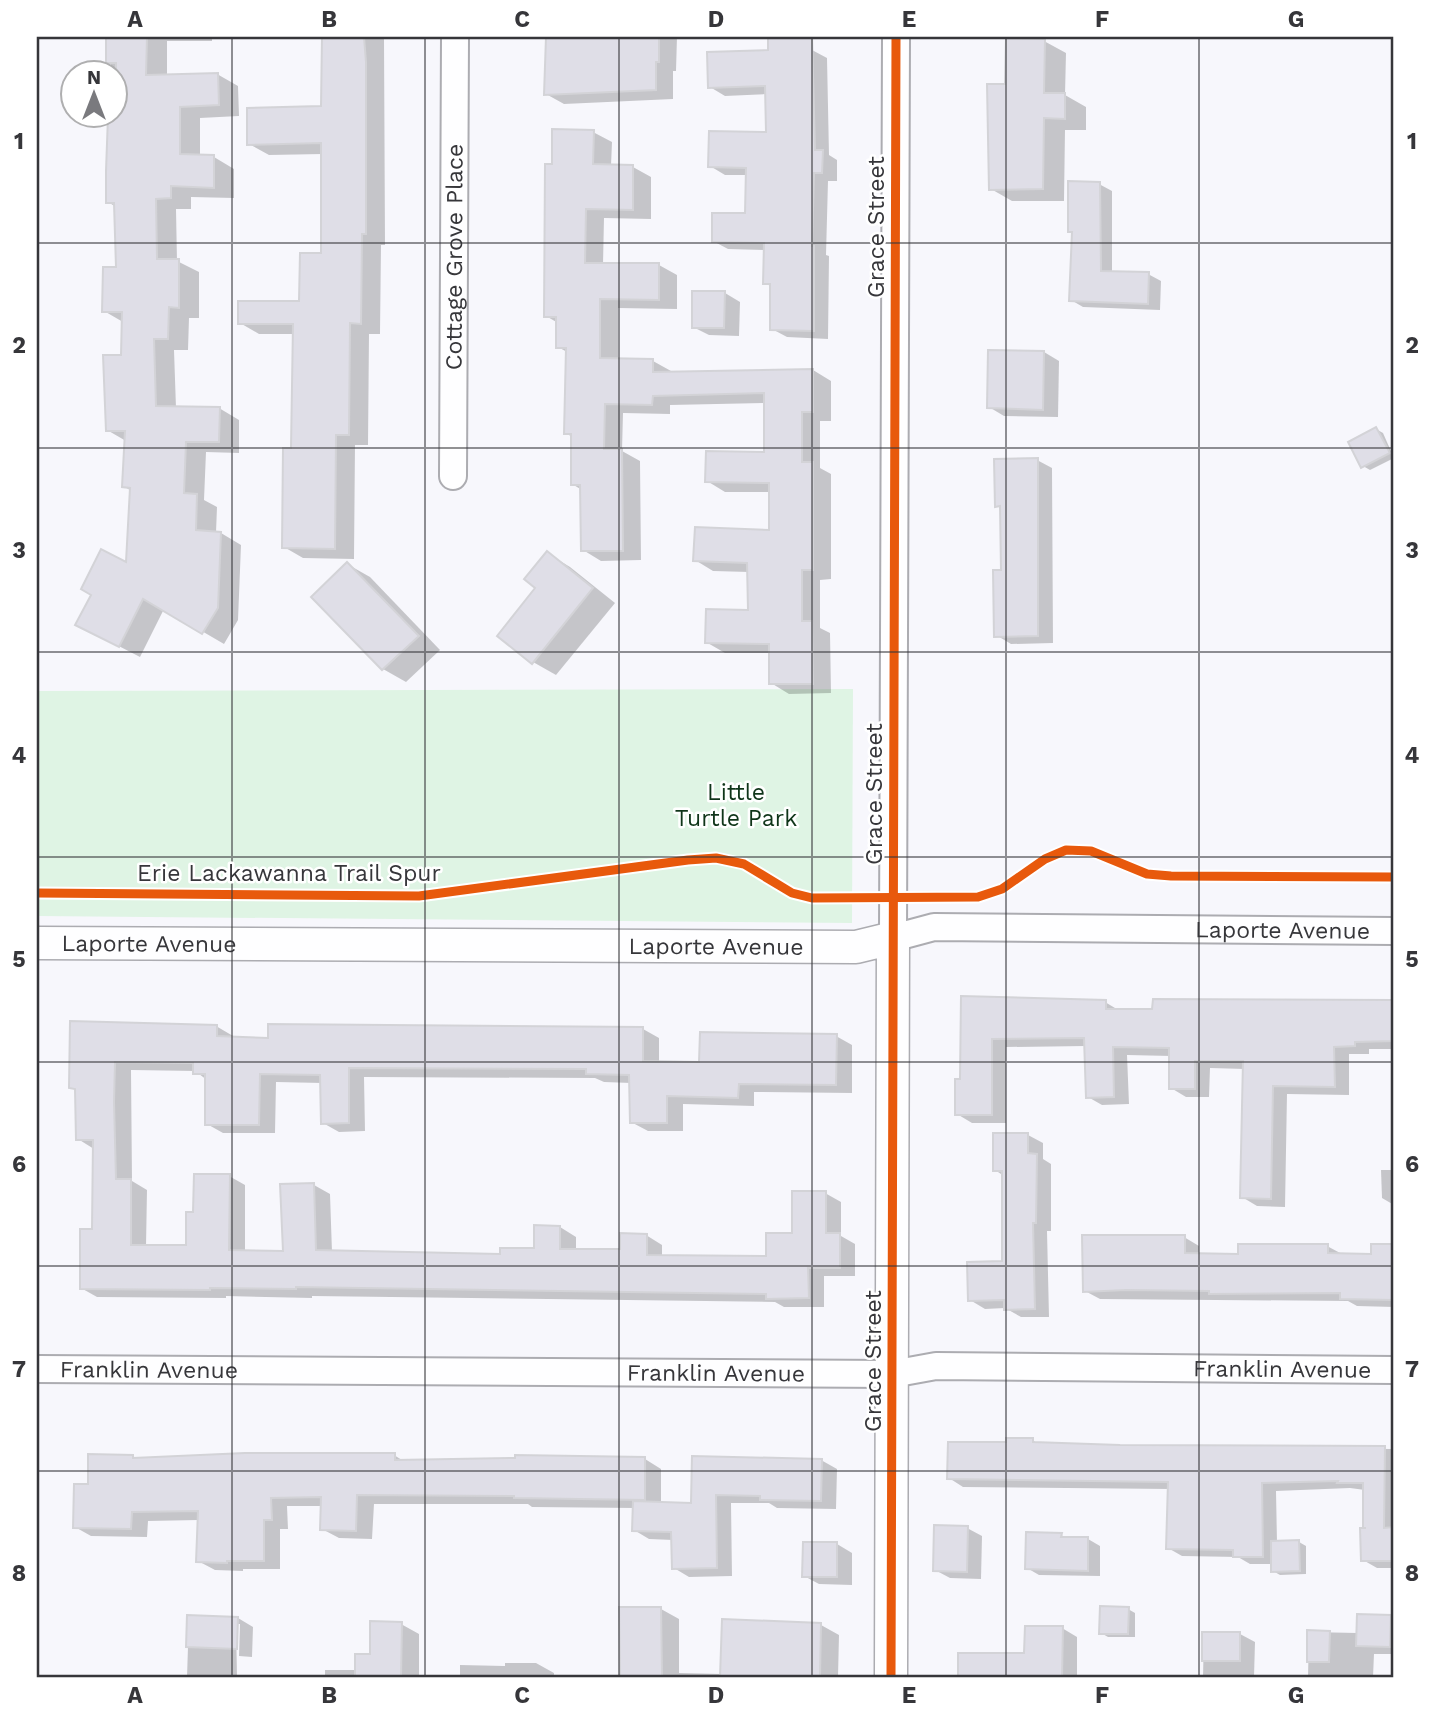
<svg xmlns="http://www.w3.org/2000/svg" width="1431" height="1714" font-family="'Work Sans',sans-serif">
  <rect width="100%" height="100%" fill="#f7f7fc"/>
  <polygon fill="#dff4e4" points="853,689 852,923 37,916 37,691"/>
  <g fill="#0003">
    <polygon points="108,37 212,37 212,41 167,41 167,76 217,74 238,86 239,116 200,118 200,157 214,157 234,169 234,198 191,197 191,209 176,209 177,261 199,272 199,318 189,318 188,350 174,350 176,408 219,408 239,420 239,453 206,452 204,500 217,507 216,533 221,533 241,545 238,620 224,644 164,609 140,657 78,625 128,565 131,491 124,486 126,441 107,430 123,356 123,322 104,311 118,268 116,207 108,202 110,116 116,116 116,74 111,74 111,64 108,62"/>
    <polygon points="326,37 384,37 385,245 381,245 380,334 369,334 368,445 355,445 354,559 303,558 284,547 293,450 294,334 259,334 240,323 301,303 322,255 323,154 269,155 249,144 323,108 334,41"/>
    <polygon points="547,37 677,37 676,71 673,71 673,99 564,104 546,94"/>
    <polygon points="1044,41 1066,53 1065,95 1086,107 1086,130 1065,130 1064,201 1012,201 991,189 1007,85"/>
    <polygon points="812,50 827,58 829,155 837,160 837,181 828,181 826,255 829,256 828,339 787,337 772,329 772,287 765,283 766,250 728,249 713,241 747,215 748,175 725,175 710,166 768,134 767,94 725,96 710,87"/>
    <polygon points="593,132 612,142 611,166 633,167 651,177 651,219 604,218 603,265 659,265 677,275 677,309 618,308 618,360 653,361 671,371 671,374 813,370 831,381 831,421 820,421 820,468 831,474 831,579 820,580 820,628 830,633 831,693 789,694 771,683 771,653 725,653 706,642 750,612 749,572 713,571 695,560 771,531 771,492 725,492 707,481 766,454 766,403 670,405 670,414 623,413 622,451 640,461 641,560 601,561 583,550 582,490 572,484 572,437 566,433 567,352 558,347 558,323 546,316 554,166"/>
    <polygon points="1099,184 1112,191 1112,273 1148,274 1161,281 1160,310 1083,307 1071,300 1073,233 1070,231"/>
    <polygon points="725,293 740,302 739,336 709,335 693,327"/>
    <polygon points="990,352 1044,352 1059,361 1058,417 1004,416 989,407"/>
    <polygon points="1376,429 1383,433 1394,458 1370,470 1363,466"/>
    <polygon points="1037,460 1052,468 1053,643 1011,644 996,635 1003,571 1002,509 997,506"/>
    <polygon points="547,553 570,567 615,603 556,675 533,662 537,587"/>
    <polygon points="347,564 370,577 440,650 406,682 383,669 313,597"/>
    <polygon points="963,998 1105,1002 1120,1011 1154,1011 1154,1000 1394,1001 1394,1049 1369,1049 1369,1054 1349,1054 1349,1095 1287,1094 1285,1207 1257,1206 1242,1197 1245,1069 1210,1068 1209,1097 1186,1097 1171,1088 1171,1056 1127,1055 1129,1104 1102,1105 1088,1097 1086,1046 1006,1047 1006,1123 972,1123 957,1114 961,1081"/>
    <polygon points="72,1023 216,1026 233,1036 233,1038 270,1040 643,1029 659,1038 659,1063 701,1064 836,1036 852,1045 852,1093 754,1092 754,1106 683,1104 683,1131 648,1131 631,1122 631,1083 604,1082 595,1078 364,1077 365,1131 339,1132 323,1123 322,1083 276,1082 275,1133 223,1133 207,1124 207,1080 195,1071 131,1070 132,1181 147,1190 146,1247 188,1247 195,1213 229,1176 245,1185 245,1252 285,1252 314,1185 330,1194 332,1252 502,1255 536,1250 560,1227 576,1237 576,1250 621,1250 646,1235 662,1245 662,1257 768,1258 793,1235 825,1193 841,1202 841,1236 855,1244 855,1276 824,1276 824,1307 784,1307 775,1302 312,1296 312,1298 226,1296 226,1298 97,1297 81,1288 94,1231 94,1149 78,1139 77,1091 70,1087"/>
    <polygon points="1028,1135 1043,1143 1043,1159 1051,1164 1051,1231 1047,1231 1049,1317 1021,1317 1005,1308 985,1309 970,1300 1004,1263 1004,1176 995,1170"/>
    <polygon points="1381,1170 1394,1170 1394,1205 1382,1198"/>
    <polygon points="1184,1237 1199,1246 1199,1255 1240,1255 1327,1246 1342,1254 1373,1256 1373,1246 1394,1246 1394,1307 1357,1306 1348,1301 1100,1299 1085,1291"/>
    <polygon points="1032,1440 1039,1444 1120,1446 1394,1449 1394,1568 1377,1568 1363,1560 1369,1530 1365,1490 1350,1488 1276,1491 1277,1542 1299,1542 1306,1546 1306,1574 1280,1575 1273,1571 1273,1564 1250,1564 1238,1557 1182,1556 1168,1548 1169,1489 963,1487 949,1478 1008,1444"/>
    <polygon points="394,1455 405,1462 645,1459 661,1469 661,1504 693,1505 694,1458 821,1460 837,1469 836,1509 777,1508 769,1503 731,1503 732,1576 689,1577 674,1568 673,1540 649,1539 634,1530 634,1508 532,1507 528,1504 374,1504 372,1539 339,1538 322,1529 323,1506 287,1506 288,1529 280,1529 280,1569 243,1569 243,1571 215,1570 198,1561 199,1520 148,1521 147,1537 91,1536 75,1527 89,1486 132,1457 138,1460"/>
    <polygon points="967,1528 982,1536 981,1579 950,1578 935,1570"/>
    <polygon points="1061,1535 1069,1539 1088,1539 1100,1546 1100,1576 1039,1575 1027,1568"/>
    <polygon points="837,1544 852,1553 852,1585 819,1584 804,1576"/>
    <polygon points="621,1609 661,1609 679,1619 679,1673 722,1674 821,1625 839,1635 838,1677 622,1677"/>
    <polygon points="1128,1609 1135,1613 1135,1637 1108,1637 1101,1633"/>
    <polygon points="1394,1615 1394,1654 1374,1654 1373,1677 1308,1677 1309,1632 1358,1633 1358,1616"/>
    <polygon points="189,1616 238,1618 253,1627 252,1657 239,1656 240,1624 236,1624 237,1677 187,1677"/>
    <polygon points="401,1624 419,1634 419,1676 458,1677 325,1677 325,1670 357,1670"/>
    <polygon points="1062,1628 1077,1637 1077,1677 960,1677 960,1655 1026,1655"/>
    <polygon points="1204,1633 1240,1634 1255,1642 1254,1677 1203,1677"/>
    <polygon points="505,1663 536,1663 554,1673 554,1677 460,1677 460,1665 505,1666"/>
  </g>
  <g fill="#dfdee7" stroke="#d3d3d7" stroke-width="2">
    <polygon points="106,37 147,37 146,75 218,73 219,105 180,107 180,154 214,155 214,188 171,186 171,198 156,199 157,259 179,259 179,308 169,307 168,339 154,339 156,406 220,407 219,442 186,442 184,493 197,494 196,530 221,532 218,608 202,634 143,599 119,647 75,625 91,595 81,589 101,549 126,562 130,488 122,487 125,431 106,431 103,355 121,355 122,312 102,312 103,267 116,267 114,203 106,203 106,171 108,116 116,116 116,63 106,63"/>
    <polygon points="322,37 364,37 366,62 366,234 362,234 361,324 350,323 349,435 336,435 335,549 282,548 283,448 291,448 293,324 238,324 238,301 299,301 300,253 321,253 321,143 247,145 247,108 321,106"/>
    <polygon points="546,37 659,37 659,62 656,62 656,90 544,95"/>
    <polygon points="768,37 812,37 815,150 823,150 822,173 814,173 812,246 814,246 814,331 770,330 770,284 763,284 764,243 712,242 712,213 745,213 746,168 708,167 709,131 766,132 765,86 708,88 707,52 768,50"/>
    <polygon points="1006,38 1045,39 1044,93 1065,93 1065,119 1044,118 1043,189 989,190 987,84 1005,84"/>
    <polygon points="552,129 594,130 593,164 633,165 633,210 586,209 585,263 659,263 659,300 600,299 600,358 653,359 653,372 813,369 813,412 802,412 802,462 813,462 813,570 802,570 802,621 812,621 813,684 769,684 769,644 705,643 706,609 748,610 747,563 693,561 695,527 769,530 769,483 705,482 706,451 764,452 764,393 653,396 652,405 605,404 604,449 622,449 623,551 581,551 580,485 571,485 571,434 564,434 566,348 556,348 556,317 544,317 545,164 552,164"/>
    <polygon points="1068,181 1100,182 1101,271 1149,272 1148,304 1069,301 1072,232 1068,232"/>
    <polygon points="692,291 725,291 724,328 692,328"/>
    <polygon points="988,350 1044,351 1043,410 987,408"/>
    <polygon points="1376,427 1390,453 1361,468 1348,442"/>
    <polygon points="1038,458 1038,636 994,637 993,570 1001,570 1000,506 995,507 994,459"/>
    <polygon points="547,551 593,588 532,664 497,636 535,588 524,579"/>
    <polygon points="347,562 419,636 382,670 311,597"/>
    <polygon points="961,996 1106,1000 1106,1009 1152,1009 1153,999 1394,1000 1394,1041 1355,1042 1355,1046 1334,1047 1335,1087 1273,1086 1271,1199 1240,1198 1243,1061 1195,1061 1195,1089 1169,1089 1169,1048 1113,1047 1114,1097 1086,1098 1084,1038 992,1039 992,1115 955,1115 955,1079 960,1079"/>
    <polygon points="70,1021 217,1025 217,1036 268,1038 268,1024 643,1027 643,1061 699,1062 700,1032 837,1034 836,1085 739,1084 738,1098 667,1096 667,1123 630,1123 629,1075 586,1074 586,1069 349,1068 349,1123 321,1124 320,1075 260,1074 259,1125 205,1125 205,1074 193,1074 193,1063 115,1062 114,1102 116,1179 131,1179 131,1245 186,1245 186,1212 193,1212 194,1174 230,1174 229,1250 283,1251 280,1184 314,1183 316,1250 500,1254 500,1248 534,1248 534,1225 560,1226 560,1249 620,1249 620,1233 647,1234 647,1255 766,1256 766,1233 792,1233 792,1191 826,1191 826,1233 840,1233 840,1268 808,1268 809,1298 766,1299 766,1294 296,1287 296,1289 210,1288 210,1290 80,1289 80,1229 92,1229 93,1140 76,1140 75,1089 69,1088"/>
    <polygon points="993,1133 1028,1133 1028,1153 1037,1154 1036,1223 1033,1223 1035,1309 1004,1310 1004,1300 968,1301 967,1262 1002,1261 1002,1171 993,1171"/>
    <polygon points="1082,1235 1185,1235 1185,1253 1238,1254 1238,1244 1328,1244 1328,1253 1371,1254 1371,1244 1394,1244 1394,1300 1340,1299 1340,1293 1209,1294 1209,1291 1126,1290 1083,1292"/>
    <polygon points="1006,1438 1033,1438 1033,1442 1120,1445 1385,1446 1384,1528 1394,1527 1394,1561 1361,1561 1360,1528 1366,1528 1363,1528 1363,1483 1337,1483 1338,1481 1262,1483 1263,1557 1233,1557 1233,1550 1166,1549 1168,1482 947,1479 948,1442 1006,1442"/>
    <polygon points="245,1453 395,1453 395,1460 515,1458 515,1455 645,1457 645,1500 514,1498 514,1496 357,1495 356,1531 320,1530 321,1497 271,1498 272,1520 264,1520 264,1561 227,1561 227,1563 196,1562 198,1511 132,1512 131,1529 73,1528 74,1484 88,1484 88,1454 133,1455 133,1458"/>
    <polygon points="692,1456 822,1459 821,1501 760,1500 760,1496 716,1495 717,1568 672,1569 671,1532 632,1531 633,1501 691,1503"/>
    <polygon points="934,1525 968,1526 967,1572 933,1571"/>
    <polygon points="1026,1532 1062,1533 1061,1537 1088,1537 1088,1571 1025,1569"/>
    <polygon points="1299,1540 1300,1571 1271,1572 1271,1541"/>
    <polygon points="803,1542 837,1542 837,1577 802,1577"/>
    <polygon points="1100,1606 1129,1607 1128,1634 1099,1634"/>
    <polygon points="619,1607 661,1607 662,1677 620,1677"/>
    <polygon points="1357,1614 1391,1615 1390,1647 1356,1646"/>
    <polygon points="187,1615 238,1617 237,1649 186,1647"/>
    <polygon points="722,1619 821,1623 820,1677 720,1677"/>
    <polygon points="370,1621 402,1622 401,1677 355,1677 355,1654 370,1654"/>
    <polygon points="1025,1626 1063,1626 1062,1677 958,1677 958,1653 1024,1653"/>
    <polygon points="1307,1630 1330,1631 1329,1662 1307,1662"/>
    <rect x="1202" y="1632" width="38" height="29"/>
  </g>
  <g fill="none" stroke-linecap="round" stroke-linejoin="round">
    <g stroke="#acacb1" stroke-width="30">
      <g id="minor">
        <path id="s1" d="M896,37L893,938L934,927L1394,931"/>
        <path id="s2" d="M453,476L455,37"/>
        <path id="s3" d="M37,1369L892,1374L936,1366L1394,1370"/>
      </g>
    </g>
    <g stroke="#acacb1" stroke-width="35">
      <g id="tertiary">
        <path id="s4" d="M37,943L856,947L893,938L891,1677"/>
      </g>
    </g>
    <use href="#minor" stroke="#fefeff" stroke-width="26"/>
    <use href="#tertiary" stroke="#fefeff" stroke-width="32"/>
    <g stroke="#fff" stroke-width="13">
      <g id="cycleway">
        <polyline points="37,893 419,896 688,860 716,858 744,864 792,893 812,898 978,897 1002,889 1045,859 1066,850 1091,851 1147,874 1171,876 1394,877"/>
        <polyline points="891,1677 896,37"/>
      </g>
    </g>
    <use href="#cycleway" stroke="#e8590c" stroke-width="9"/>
  </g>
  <path fill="none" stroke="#36363a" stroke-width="2" stroke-opacity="0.55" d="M232,37V1677M425,37V1677M619,37V1677M812,37V1677M1006,37V1677M1199,37V1677M37,243H1394M37,448H1394M37,652H1394M37,857H1394M37,1062H1394M37,1266H1394M37,1471H1394"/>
  <g text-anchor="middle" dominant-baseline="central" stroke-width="5" stroke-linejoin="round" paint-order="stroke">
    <g font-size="23" fill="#36363a" stroke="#fff">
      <text transform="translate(876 227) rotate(-90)">Grace Street</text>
      <text stroke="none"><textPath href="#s2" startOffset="219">Cottage Grove Place</textPath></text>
      <text transform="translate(874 794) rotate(-90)">Grace Street</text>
      <text x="289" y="873">Erie Lackawanna Trail Spur</text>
      <text stroke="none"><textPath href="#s1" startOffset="1292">Laporte Avenue</textPath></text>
      <text stroke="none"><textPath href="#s4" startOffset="112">Laporte Avenue</textPath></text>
      <text stroke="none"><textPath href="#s4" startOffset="679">Laporte Avenue</textPath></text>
      <text transform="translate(873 1361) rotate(-90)">Grace Street</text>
      <text stroke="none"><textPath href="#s3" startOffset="1246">Franklin Avenue</textPath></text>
      <text stroke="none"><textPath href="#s3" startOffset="112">Franklin Avenue</textPath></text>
      <text stroke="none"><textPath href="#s3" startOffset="679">Franklin Avenue</textPath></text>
    </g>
    <g font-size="23" fill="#0f3519" stroke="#fff">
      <text x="736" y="792">Little<tspan x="736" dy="26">Turtle Park</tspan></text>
    </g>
  </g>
  <rect width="1431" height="1714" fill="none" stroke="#ffffff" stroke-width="77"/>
  <g transform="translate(94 94)"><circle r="33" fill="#ffffff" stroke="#afafb0" stroke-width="2"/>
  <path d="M0-5L12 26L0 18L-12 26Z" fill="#7a7a7e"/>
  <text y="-10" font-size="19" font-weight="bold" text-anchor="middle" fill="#36363a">N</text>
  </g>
  <rect x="38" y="38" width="1354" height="1638" fill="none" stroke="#36363a" stroke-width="2.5"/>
  <g font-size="23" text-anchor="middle" font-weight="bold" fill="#36363a">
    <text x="135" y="27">A</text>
    <text x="329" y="27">B</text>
    <text x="522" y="27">C</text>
    <text x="716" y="27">D</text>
    <text x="909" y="27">E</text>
    <text x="1102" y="27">F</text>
    <text x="1296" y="27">G</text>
    <text x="19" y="149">1</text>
    <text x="1412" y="149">1</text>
    <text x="19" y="353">2</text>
    <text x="1412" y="353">2</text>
    <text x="19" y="558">3</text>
    <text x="1412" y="558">3</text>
    <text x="19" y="763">4</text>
    <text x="1412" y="763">4</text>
    <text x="19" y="967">5</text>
    <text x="1412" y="967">5</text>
    <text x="19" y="1172">6</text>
    <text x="1412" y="1172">6</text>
    <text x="19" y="1377">7</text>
    <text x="1412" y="1377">7</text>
    <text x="19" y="1581">8</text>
    <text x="1412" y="1581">8</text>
    <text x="135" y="1703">A</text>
    <text x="329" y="1703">B</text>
    <text x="522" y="1703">C</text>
    <text x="716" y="1703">D</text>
    <text x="909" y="1703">E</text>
    <text x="1102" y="1703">F</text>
    <text x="1296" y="1703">G</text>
  </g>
</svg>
